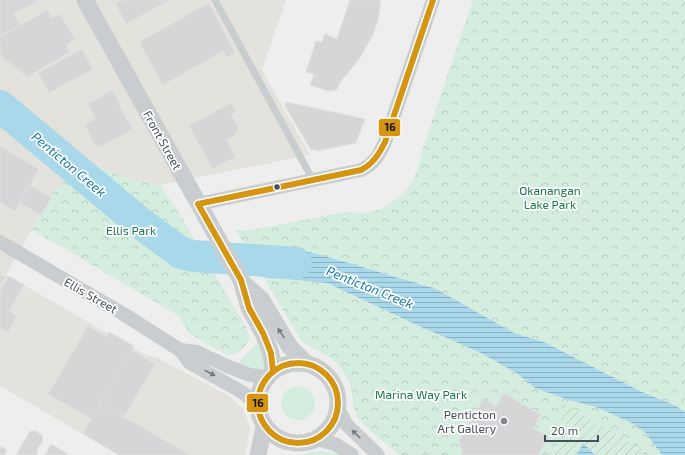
<svg xmlns="http://www.w3.org/2000/svg" width="685" height="455" font-family="'Exo 2',sans-serif">
  <defs>
    <pattern id="park-crowns" width="20" height="18" patternUnits="userSpaceOnUse"><rect width="20" height="18" fill="#d4eddf"/><path d="M2 6a3 3 0 1 1 6 0M12 15a3 3 0 1 1 6 0" fill="none" stroke="#b7cdc2"/></pattern>
    <pattern id="garden-furrows" width="10" height="10" patternUnits="userSpaceOnUse"><rect width="10" height="10" fill="#d4eddf"/><path d="M-1 1l2-2M0 10L10 0M9 11l2-2" fill="none" stroke="#b7cdc2"/></pattern>
    <pattern id="water-rules" width="6" height="5" patternUnits="userSpaceOnUse"><rect width="6" height="5" fill="#a9d8ea"/><path d="M0 2.5h6" fill="none" stroke="#8bb2c1"/></pattern>
  </defs>
  <rect width="100%" height="100%" fill="#efeeee"/>
  <polygon fill="#e4e2dc" points="0,0 286,0 262,70 310,155 160,185 131,180 94,164 55,189 6,275 144,354 158,358 229,396 243,409 247,418 250,429 245,455 119,455 0,386"/>
  <g fill="#d4eddf">
    <polygon points="260,340 265,366 264,368 259,370 237,364"/>
    <circle cx="298" cy="403" r="17"/>
    <polygon points="325,451 340,455 302,455 311,452"/>
  </g>
  <g fill="url(#park-crowns)">
    <path d="M473,0H685V412L674,405L642,392L544,342L514,333L436,289L342,261L298,249L246,247L236,230H252L345,212C355,213 367,214 377,210C387,206 406,194 411,184C417,173 420,160 423,148Z"/>
    <path d="M94,164L131,180L160,185L176,208L247,329C247,330 249,335 249,336C250,345 237,355 229,355L210,346L188,332L181,319L174,313L32,230L55,189Z"/>
    <path d="M263,277L327,283L419,326L481,353L518,374L535,388L569,400L596,407L632,423L645,432L662,455H399C388,444 363,428 356,415C352,406 353,396 351,388C349,380 344,372 339,366C329,354 313,350 301,340Z"/>
  </g>
  <polygon fill="url(#garden-furrows)" points="559,401 642,449 643,455 552,455 568,428"/>
  <g fill="url(#water-rules)">
    <polygon points="246,247 298,249 342,261 436,289 514,333 544,342 642,392 674,405 685,412 685,455 662,455 645,432 632,423 596,407 569,400 535,388 518,374 481,353 419,326 327,283 263,277"/>
    <polygon points="583,443 595,455 577,455"/>
  </g>
  <g fill="none" stroke-linecap="round" stroke-linejoin="round">
    <polyline stroke="#a9d8ea" stroke-width="32" points="0,106 139,222 181,253 193,256 296,263"/>
  </g>
  <g fill="#d6d6d8" stroke="#e0e0e1">
    <polygon points="0,0 39,0 14,14 20,25 0,37"/>
    <polygon points="121,0 170,0 126,24 115,3"/>
    <polygon points="350,0 381,0 378,20 373,35 359,59 341,81 337,89 333,91 328,91 310,85 314,74 306,72 316,41 322,42 325,34 337,39"/>
    <polygon points="209,3 235,53 227,58 223,51 163,85 139,42"/>
    <polygon points="47,10 52,18 60,14 75,39 66,45 70,52 27,77 0,55 0,37"/>
    <polygon points="82,49 93,69 49,93 38,73"/>
    <polygon points="112,90 120,104 119,105 132,129 101,147 94,144 85,125 96,118 88,104"/>
    <polygon points="286,102 365,119 356,143 317,151 317,149 311,150 285,106"/>
    <polygon points="231,103 236,112 231,114 238,127 236,135 227,139 235,157 212,169 189,125"/>
    <polygon points="0,146 39,169 15,211 0,202"/>
    <polygon points="30,185 51,198 41,215 20,203"/>
    <polygon points="0,275 5,277 0,285"/>
    <polygon points="9,276 24,285 9,311 17,316 8,332 0,328 0,291"/>
    <polygon points="88,326 107,337 109,332 134,346 92,419 48,394"/>
    <polygon points="131,350 155,364 124,417 100,404"/>
    <polygon points="504,393 541,415 533,428 549,437 538,455 463,455 459,441 483,399 496,407"/>
    <polygon points="100,404 124,417 190,455 119,455 83,434"/>
    <polygon points="34,430 42,435 43,441 37,449 37,455 16,455 30,431 33,432"/>
    <polygon points="51,444 67,453 66,455 45,455"/>
    <polygon points="0,446 7,450 4,455 0,455"/>
  </g>
  <g fill="none" stroke-linecap="round" stroke-linejoin="round">
    <polyline stroke="#cacdcf" stroke-width="7" points="215,0 313,180"/>
    <g stroke="#cacdcf" stroke-width="14">
      <path d="M198,204L361,170C374,164 379,155 385,142L433,0"/>
      <polyline points="0,242 125,315 180,350 190,363 242,392 257,404"/>
      <polyline points="180,350 197,352 229,367 250,375 266,377"/>
      <polyline points="338,409 347,425 378,455"/>
      <polyline points="316,439 335,444 352,455"/>
    </g>
    <g stroke="#cacdcf" stroke-width="17">
      <polyline points="85,0 241,280 249,308 263,333 271,353 273,371"/>
      <polyline points="241,281 261,299 290,347 306,363"/>
      <circle cx="298" cy="403" r="40"/>
      <polyline points="258,455 264,427"/>
    </g>
    <g stroke="#fff" stroke-width="9">
      <g id="bus-1">
        <circle cx="298" cy="403" r="40"/>
        <path d="M273,371L271,353L263,333L249,308L241,280L198,204L361,170C373,164 379,154 385,142L433,0"/>
      </g>
    </g>
    <use href="#bus-1" stroke="#d49512" stroke-width="6"/>
  </g>
  <defs><path id="oneway-solid" d="M-6-.8H1V-3.2L6.5 0L1 3.2V.8H-6Z"/></defs>
  <g fill="#747b83">
    <use href="#oneway-solid" transform="translate(281 333) rotate(-124)"/>
    <use href="#oneway-solid" transform="translate(210 373) rotate(28)"/>
    <use href="#oneway-solid" transform="translate(356 434) rotate(-135)"/>
  </g>
  <circle fill="#464f5a" stroke="#fff" stroke-width="1.5" cx="277" cy="187" r="3.5"/>
  <circle fill="#81878e" stroke="#fff" stroke-width="1.5" cx="504" cy="421" r="4"/>
  <g text-anchor="middle" dominant-baseline="central" stroke-width="3.5" stroke-linejoin="round" paint-order="stroke">
    <g font-size="12" fill="#464f5a" stroke="#fff">
      <text transform="translate(163 140) rotate(61)">Front Street</text>
      <text transform="translate(91 295) rotate(30)">Ellis Street</text>
    </g>
    <g font-size="12" fill="#1a7850" stroke="#fff">
      <text x="550" y="190">Okanangan<tspan x="550" dy="14">Lake Park</tspan></text>
      <text x="131" y="230">Ellis Park</text>
      <text x="421" y="394">Marina Way Park</text>
    </g>
    <g font-size="12" fill="#464f5a" stroke="#fff" text-anchor="end">
      <text x="496" y="414">Penticton<tspan x="496" dy="14">Art Gallery</tspan></text>
    </g>
    <g font-size="13" font-style="italic" fill="#1279a1" stroke="#fff">
      <text transform="translate(69 164) rotate(40)">Penticton Creek</text>
      <text transform="translate(370 287) rotate(22)">Penticton Creek</text>
    </g>
  </g>
  <g stroke="#fff" stroke-width="1.5">
    <rect x="378" y="118" width="23" height="19" rx="4" fill="#d49512"/>
    <rect x="246" y="393" width="23" height="20" rx="4" fill="#d49512"/>
  </g>
  <g font-size="11" text-anchor="middle" font-weight="bold" fill="#111">
    <text x="390" y="131">16</text>
    <text x="258" y="407">16</text>
  </g>
  <path d="M545 435v6h53v-6" fill="none" stroke="#464f5a" stroke-width="2"/>
  <text x="551" y="435" font-size="12" fill="#464f5a" stroke="#ffffff" stroke-width="3" paint-order="stroke">20 m</text>
</svg>
